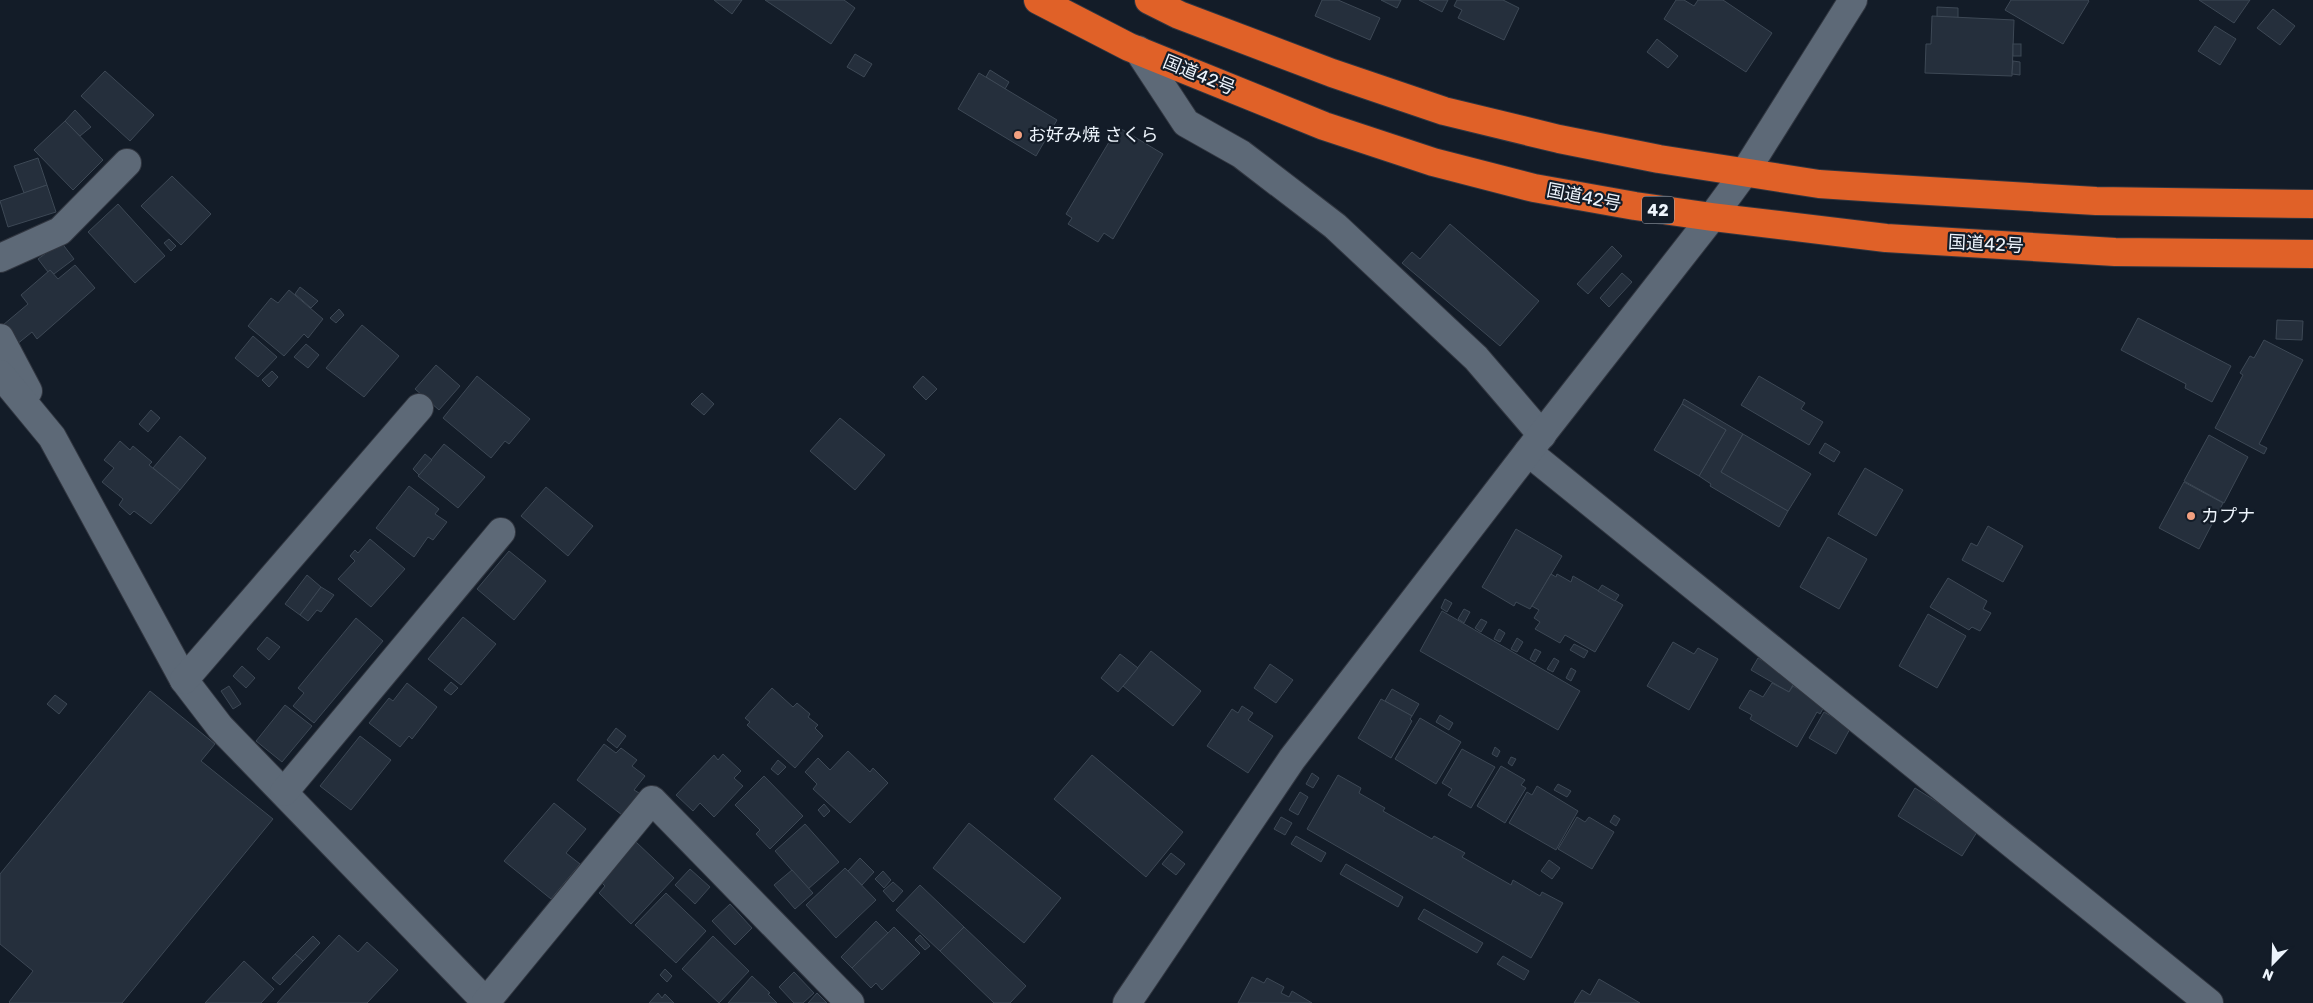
<svg xmlns="http://www.w3.org/2000/svg" width="2313" height="1003" font-family="Rubik,'Noto Sans JP',sans-serif">
  <rect width="100%" height="100%" fill="#131c28"/>
  <g fill="#252f3c" stroke="#3d4855">
    <polygon points="714,0 742,0 732,14"/>
    <polygon points="765,0 844,0 855,8 831,44"/>
    <polygon points="1322,0 1338,0 1380,18 1370,40 1315,16"/>
    <polygon points="1381,0 1401,0 1397,8"/>
    <polygon points="1419,0 1448,0 1442,12"/>
    <polygon points="1457,0 1503,0 1519,8 1504,40 1458,18 1462,10 1454,6"/>
    <polygon points="1676,0 1684,0 1694,6 1698,0 1723,0 1772,33 1746,72 1664,19"/>
    <polygon points="2011,0 2088,0 2089,1 2063,44 2005,10"/>
    <polygon points="2199,0 2250,0 2234,23"/>
    <polygon points="1937,7 1958,8 1958,18 1937,17"/>
    <polygon points="2273,9 2295,26 2280,45 2257,28"/>
    <polygon points="1932,16 2014,20 2012,76 1925,73 1926,44 1931,44"/>
    <polygon points="2215,26 2236,39 2220,65 2198,51"/>
    <polygon points="1657,39 1678,56 1668,68 1647,52"/>
    <rect x="2013" y="44" width="8" height="12"/>
    <polygon points="855,54 872,64 864,77 847,67"/>
    <polygon points="2013,61 2020,62 2020,75 2012,74"/>
    <polygon points="990,70 1009,82 1005,89 986,77"/>
    <polygon points="105,71 154,115 130,141 81,96"/>
    <polygon points="979,73 1057,120 1036,156 958,109"/>
    <polygon points="75,110 91,127 80,136 65,121"/>
    <polygon points="65,121 103,160 73,190 34,150"/>
    <polygon points="1118,127 1163,154 1113,239 1104,233 1098,242 1068,224 1072,218 1066,214"/>
    <polygon points="38,158 47,185 24,193 14,166"/>
    <polygon points="172,176 211,214 181,245 141,206"/>
    <polygon points="47,185 56,212 8,227 0,201"/>
    <polygon points="118,204 165,256 135,283 88,232"/>
    <polygon points="1450,224 1539,301 1500,346 1402,263 1412,252 1420,259"/>
    <polygon points="169,239 176,246 171,251 164,243"/>
    <polygon points="61,242 74,259 54,274 50,270 48,272 38,259"/>
    <polygon points="1612,246 1622,256 1588,294 1577,284"/>
    <polygon points="75,265 95,288 37,339 32,332 16,345 3,325 28,304 21,295 50,270 58,279"/>
    <polygon points="1622,273 1632,282 1609,307 1600,298"/>
    <polygon points="300,287 318,301 311,308 295,294"/>
    <polygon points="289,290 323,319 308,338 304,334 284,356 248,326 271,298 278,303"/>
    <polygon points="339,309 344,315 336,323 330,318"/>
    <polygon points="2138,318 2231,366 2212,402 2185,388 2186,384 2121,350"/>
    <polygon points="2277,320 2303,321 2302,340 2276,339"/>
    <polygon points="362,325 399,356 364,397 326,368"/>
    <polygon points="253,336 277,357 258,377 235,358"/>
    <polygon points="2264,340 2303,360 2259,444 2267,448 2264,454 2215,428 2243,375 2240,373 2250,356 2254,358"/>
    <polygon points="306,344 319,355 308,368 294,357"/>
    <polygon points="436,365 460,386 439,410 415,389"/>
    <polygon points="272,371 278,377 269,387 262,380"/>
    <polygon points="477,376 530,419 509,444 505,441 491,458 443,418"/>
    <polygon points="923,376 937,389 926,400 913,387"/>
    <polygon points="1759,376 1805,403 1801,409 1823,422 1809,445 1741,405"/>
    <polygon points="702,393 714,404 704,415 691,404"/>
    <polygon points="1684,399 1743,434 1721,472 1788,511 1779,527 1710,486 1711,484 1699,476 1726,430 1682,404"/>
    <polygon points="1682,404 1726,430 1699,476 1654,450"/>
    <polygon points="151,410 160,418 148,432 139,424"/>
    <polygon points="840,418 885,455 855,490 810,451"/>
    <polygon points="1743,434 1811,474 1788,511 1721,472"/>
    <polygon points="2209,435 2248,457 2224,503 2184,481"/>
    <polygon points="180,436 206,458 180,490 153,468"/>
    <polygon points="120,441 130,450 133,446 152,462 149,465 180,490 151,524 134,511 130,515 119,505 123,499 102,482 114,468 104,460"/>
    <polygon points="1825,443 1840,452 1834,462 1819,453"/>
    <polygon points="444,444 485,477 458,508 418,476"/>
    <polygon points="425,454 432,460 419,475 413,469"/>
    <polygon points="1865,468 1903,490 1876,536 1838,514"/>
    <polygon points="2184,482 2223,503 2199,549 2159,528"/>
    <polygon points="409,486 439,509 435,514 447,522 433,540 428,537 414,557 376,528"/>
    <polygon points="546,487 593,526 568,556 521,516"/>
    <polygon points="1988,526 2023,546 2003,582 1962,560 1971,543 1977,546"/>
    <polygon points="1516,529 1562,556 1530,609 1516,602 1514,606 1482,587"/>
    <polygon points="1828,537 1867,559 1839,609 1800,587"/>
    <polygon points="370,539 405,569 371,607 338,579 355,561 350,556 355,550 358,553"/>
    <polygon points="509,551 546,581 514,620 477,589"/>
    <polygon points="1551,574 1556,577 1557,574 1571,582 1573,576 1623,605 1595,652 1565,635 1560,643 1535,629 1540,622 1534,618 1539,610 1532,606"/>
    <polygon points="307,575 321,587 300,615 285,604"/>
    <polygon points="1948,578 1987,601 1983,609 1991,613 1980,631 1972,627 1969,630 1930,607"/>
    <polygon points="1602,585 1619,595 1615,601 1598,591"/>
    <polygon points="321,587 334,595 321,612 317,610 308,621 300,615"/>
    <polygon points="1445,599 1452,603 1447,612 1441,608"/>
    <polygon points="1464,609 1470,612 1464,623 1458,619"/>
    <polygon points="1442,611 1580,691 1558,730 1420,651"/>
    <polygon points="1928,614 1966,636 1937,688 1899,666"/>
    <polygon points="463,617 496,644 461,685 428,659"/>
    <polygon points="356,618 383,641 314,723 293,706 304,693 298,688"/>
    <polygon points="1481,619 1487,622 1481,632 1475,628"/>
    <polygon points="1499,629 1505,633 1500,642 1494,639"/>
    <polygon points="267,637 280,647 269,660 257,649"/>
    <polygon points="1517,638 1523,642 1517,652 1511,649"/>
    <polygon points="1673,642 1694,654 1698,648 1718,659 1689,710 1647,686"/>
    <polygon points="1574,644 1588,651 1584,658 1570,650"/>
    <polygon points="1535,649 1541,652 1535,662 1530,659"/>
    <polygon points="1151,651 1201,691 1173,726 1123,686"/>
    <polygon points="1120,654 1138,668 1118,692 1101,678"/>
    <polygon points="1554,658 1559,661 1553,672 1547,669"/>
    <polygon points="1758,658 1796,679 1789,692 1751,670"/>
    <polygon points="1270,664 1293,680 1276,703 1254,688"/>
    <polygon points="242,666 255,678 246,688 233,676"/>
    <polygon points="1571,668 1576,671 1571,681 1566,678"/>
    <polygon points="451,682 458,688 451,695 444,690"/>
    <polygon points="407,683 437,707 412,739 409,736 400,747 369,723 389,698 393,701"/>
    <polygon points="1772,683 1789,692 1793,686 1825,705 1820,714 1817,712 1797,747 1750,719 1752,715 1739,708 1750,690 1763,697"/>
    <polygon points="229,686 241,704 233,709 221,691"/>
    <polygon points="772,688 793,707 797,703 810,714 808,717 818,725 815,728 823,736 795,768 747,725 750,722 745,718"/>
    <polygon points="1392,689 1419,704 1412,716 1385,701"/>
    <polygon points="150,691 215,744 201,761 273,819 122,1003 10,1003 9,1002 33,971 0,944 0,874"/>
    <polygon points="55,695 67,704 59,714 47,704"/>
    <polygon points="1381,699 1412,716 1410,719 1412,721 1391,758 1358,738"/>
    <polygon points="285,705 312,726 282,762 256,741"/>
    <polygon points="1242,706 1253,713 1248,720 1273,736 1248,773 1207,746 1232,709 1238,713"/>
    <polygon points="1824,712 1851,727 1836,754 1809,738"/>
    <polygon points="1440,715 1453,723 1449,730 1436,722"/>
    <polygon points="1420,718 1461,742 1436,784 1395,759"/>
    <polygon points="616,728 626,736 617,748 607,740"/>
    <polygon points="360,736 391,760 351,810 320,786"/>
    <polygon points="604,744 616,753 621,748 637,760 632,766 645,776 634,790 639,793 622,815 577,780"/>
    <polygon points="1495,747 1500,751 1497,757 1492,754"/>
    <polygon points="1462,749 1495,767 1471,808 1448,795 1452,789 1442,783"/>
    <polygon points="848,751 870,772 873,768 888,783 850,823 813,789 817,784 805,772 818,758 830,770"/>
    <polygon points="723,754 741,771 734,778 743,786 714,817 700,803 693,811 676,795 714,755 718,760"/>
    <polygon points="1092,755 1183,832 1146,877 1054,799"/>
    <polygon points="1511,757 1516,759 1512,766 1508,763"/>
    <polygon points="778,760 786,767 778,775 771,769"/>
    <polygon points="1501,766 1525,780 1521,785 1526,788 1505,823 1477,806"/>
    <polygon points="1312,773 1319,778 1313,788 1306,784"/>
    <polygon points="1338,775 1361,788 1359,793 1385,808 1383,811 1432,839 1434,836 1465,853 1462,857 1511,885 1513,880 1540,896 1542,892 1563,903 1531,958 1307,829"/>
    <polygon points="764,776 803,816 770,849 756,834 760,830 735,805"/>
    <polygon points="1558,784 1571,791 1567,797 1554,790"/>
    <polygon points="1537,786 1578,811 1556,850 1509,823 1527,792 1532,795"/>
    <polygon points="1915,788 1964,819 1962,822 1977,832 1962,856 1898,816"/>
    <polygon points="1300,792 1308,797 1298,815 1289,810"/>
    <polygon points="554,803 586,829 566,853 580,864 551,899 504,861"/>
    <polygon points="824,804 830,811 824,817 818,810"/>
    <polygon points="1614,815 1620,819 1616,826 1610,822"/>
    <polygon points="1281,817 1292,823 1285,835 1274,829"/>
    <polygon points="1577,817 1585,822 1589,817 1614,832 1592,869 1558,849"/>
    <polygon points="969,823 1061,898 1024,943 933,868"/>
    <polygon points="805,824 839,862 808,889 775,851"/>
    <polygon points="1296,836 1326,853 1321,862 1291,844"/>
    <polygon points="636,842 674,878 631,924 599,893 605,886 600,881"/>
    <polygon points="1171,853 1185,864 1176,875 1162,864"/>
    <polygon points="860,858 874,872 862,885 848,871"/>
    <polygon points="1549,860 1560,868 1552,879 1541,871"/>
    <polygon points="1346,864 1403,897 1398,907 1340,874"/>
    <polygon points="845,868 876,900 836,938 806,905"/>
    <polygon points="690,869 710,887 695,904 675,885"/>
    <polygon points="792,870 813,893 795,909 774,885"/>
    <polygon points="883,871 891,880 884,888 875,879"/>
    <polygon points="893,882 903,891 893,902 883,891"/>
    <polygon points="920,885 964,927 940,951 896,910"/>
    <polygon points="666,893 706,931 676,963 635,925"/>
    <polygon points="730,904 752,928 735,945 712,921"/>
    <polygon points="1424,909 1483,943 1477,953 1418,919"/>
    <polygon points="876,921 888,933 852,968 841,957"/>
    <polygon points="894,927 920,953 882,990 876,983 871,988 852,968"/>
    <polygon points="964,927 1026,986 1010,1003 994,1003 940,951"/>
    <polygon points="339,935 358,952 367,942 398,970 367,1003 277,1003"/>
    <polygon points="920,935 930,946 925,950 915,940"/>
    <polygon points="313,936 320,943 303,961 295,954"/>
    <polygon points="713,936 749,971 719,1003 682,969"/>
    <polygon points="295,954 303,961 280,985 272,978"/>
    <polygon points="1503,956 1529,971 1524,980 1497,964"/>
    <polygon points="244,961 274,989 261,1003 205,1003"/>
    <polygon points="665,969 672,976 667,982 660,975"/>
    <polygon points="794,972 814,993 803,1003 794,1003 779,987"/>
    <polygon points="752,976 770,993 768,994 777,1003 728,1003"/>
    <polygon points="1252,977 1264,983 1267,978 1284,987 1281,993 1289,997 1292,991 1312,1003 1238,1003"/>
    <polygon points="1599,979 1640,1003 1574,1003 1582,990 1590,995"/>
    <polygon points="658,993 662,998 665,994 674,1003 649,1003"/>
    <polygon points="817,993 827,1003 808,1003"/>
  </g>
  <g fill="none" stroke-linecap="round" stroke-linejoin="round">
    <g stroke="#313640" stroke-width="30">
      <g id="minor">
        <polyline points="1138,50 1186,123 1241,154 1335,226 1476,358 1542,435"/>
        <polyline points="0,258 60,231 127,163"/>
        <polyline points="0,338 28,391"/>
        <polyline points="0,374 52,437 184,680 220,727 487,1003"/>
        <polyline points="1528,452 2209,1003"/>
        <polyline points="184,680 419,408"/>
        <polyline points="284,792 501,532"/>
        <polyline points="486,1002 652,800 850,1003"/>
        <polyline points="1127,1003 1292,759 1528,452 1712,217 1745,172 1853,0"/>
      </g>
    </g>
    <g stroke="#313640" stroke-width="30">
      <g id="highway">
        <polyline points="1038,0 1129,47 1324,126 1433,162 1534,188 1635,206 1712,217 1886,238 2115,252 2313,254"/>
        <polyline points="1149,0 1179,15 1332,73 1444,111 1559,139 1659,159 1819,184 1879,188 2096,201 2313,204"/>
      </g>
    </g>
    <use href="#minor" stroke="#5d6977" stroke-width="28"/>
    <use href="#highway" stroke="#e06128" stroke-width="28"/>
  </g>
  <g fill="#f2a080" stroke="#131c28" stroke-width="2">
    <circle cx="1018" cy="135" r="5"/>
    <circle cx="2191" cy="516" r="5"/>
  </g>
  <g text-anchor="middle" dominant-baseline="central" stroke-width="4.5" stroke-linejoin="round" paint-order="stroke">
    <rect fill="#131c28" stroke="#acb3bc" stroke-width="1" x="1642" y="196.5" width="32" height="27" rx="4"/>
    <g font-size="16" font-weight="bold" fill="#edf4fc">
      <text x="1658" y="210">42</text>
    </g>
    <g font-size="18" fill="#edf4fc" stroke="#131c28">
      <text transform="translate(1199 75) rotate(22)">国道42号</text>
      <text transform="translate(1584 197) rotate(11)">国道42号</text>
      <text transform="translate(1986 244) rotate(3)">国道42号</text>
    </g>
    <g font-size="18" fill="#edf4fc" stroke="#131c28" text-anchor="start">
      <text x="1028" y="135">お好み焼 さくら</text>
      <text x="2201" y="516">カプナ</text>
    </g>
  </g>
  <g transform="translate(2273 963) rotate(203)" stroke="#131c28" stroke-width="4" paint-order="stroke">
  <path d="M0-4L9 19L0 12L-9 19Z" fill="#edf4fc"/>
  <text y="-8" font-size="14" font-weight="bold" text-anchor="middle" fill="#edf4fc">N</text>
  </g>
</svg>
